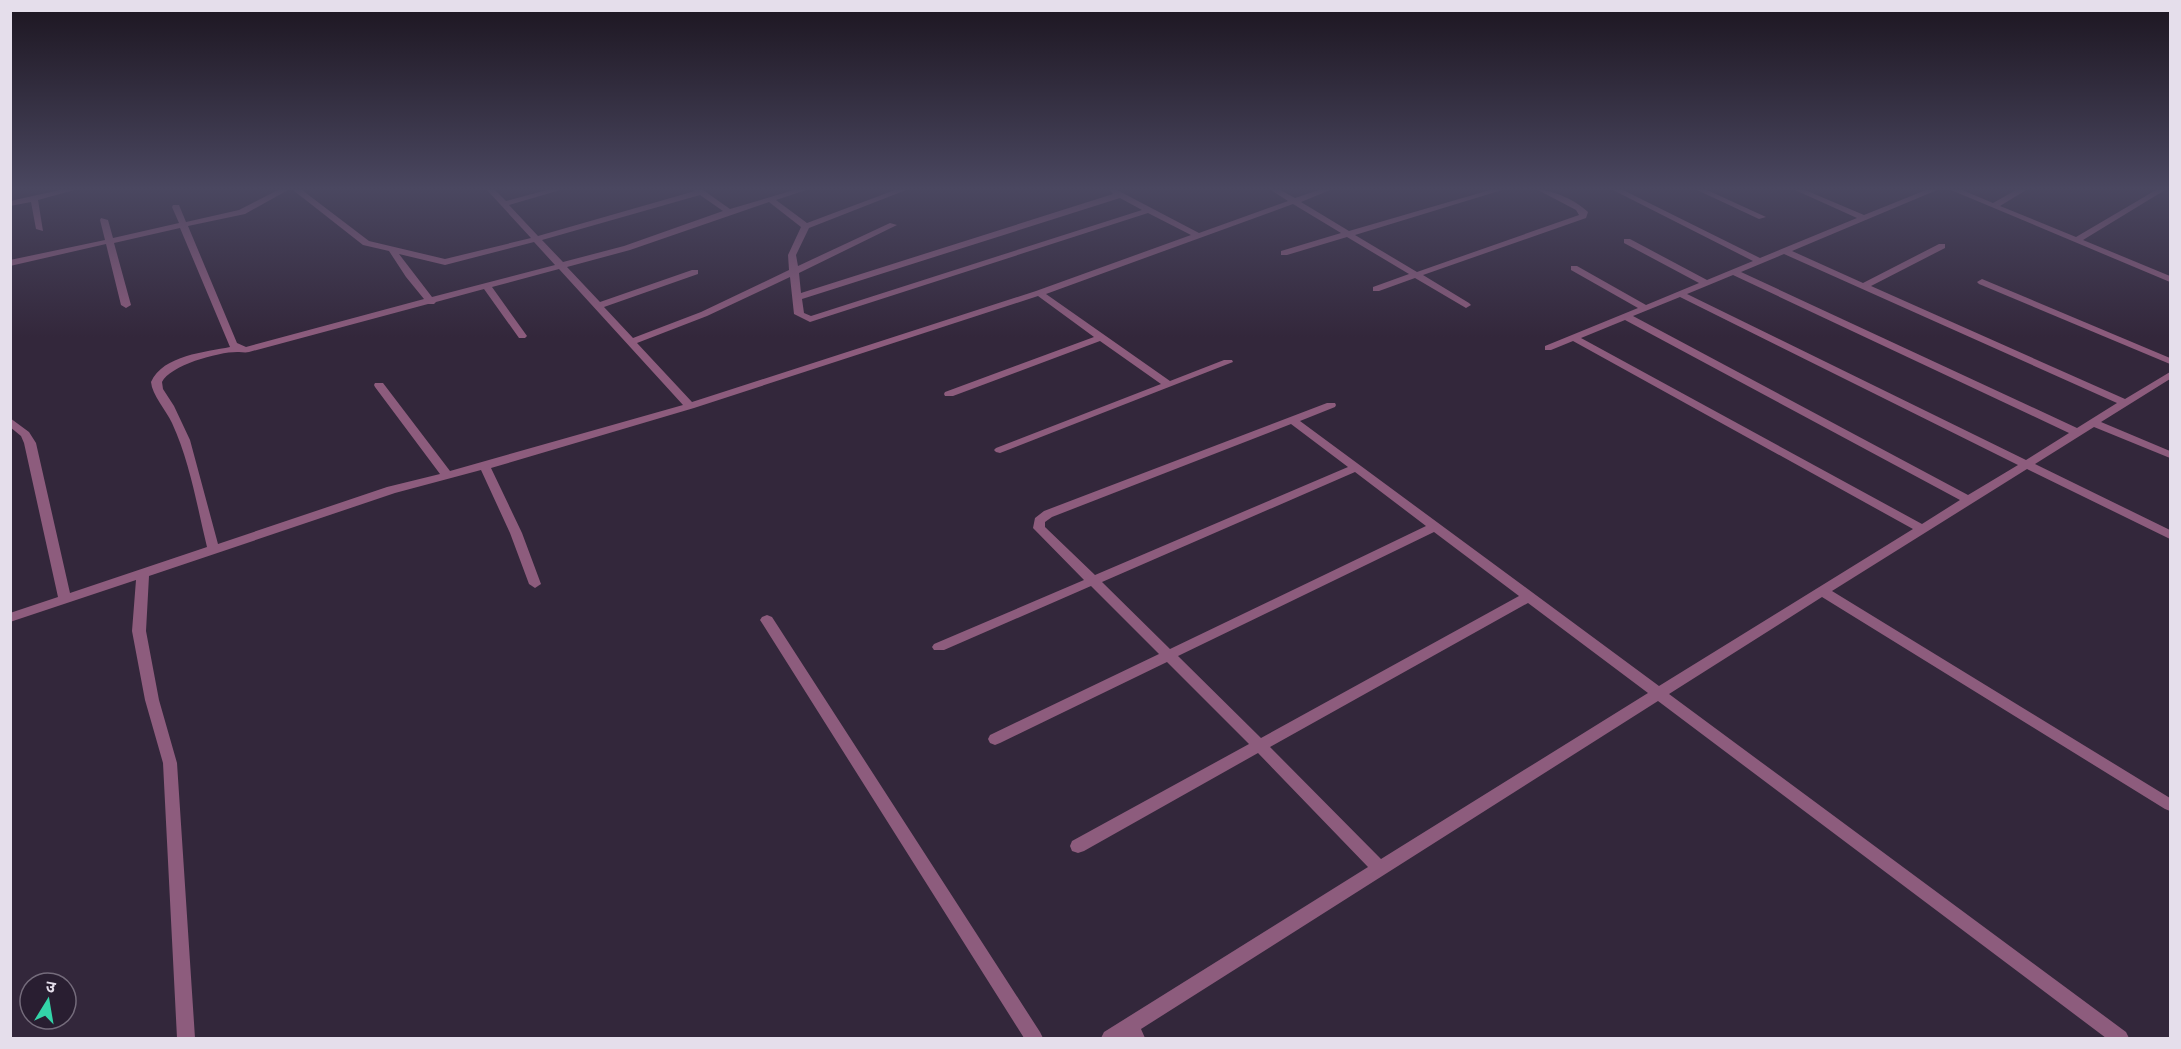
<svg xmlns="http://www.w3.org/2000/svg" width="2181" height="1049" font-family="'Open Sans','Noto Sans Devanagari',sans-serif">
  <rect width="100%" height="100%" fill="#33273b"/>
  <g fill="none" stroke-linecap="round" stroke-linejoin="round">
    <g fill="#8d5c7d" fill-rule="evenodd">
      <polygon points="60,190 74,190 38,200 43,231 36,229 31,202 10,206 10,201"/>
      <path d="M278,190H288L245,214L188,226L237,343L246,347L424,299L406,277L389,251L363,245L293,190H302L369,241L445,259L531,238L487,190H495L506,201L547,190H560L509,205L538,236L695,191L694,190H703L730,209L794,190H806L776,200L807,223L895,190H906L809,228L796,255L798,266L890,223L897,225L799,273L801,293L1113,194L1110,190H1117L1199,233L1288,201L1271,190H1280L1295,198L1319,190H1330L1301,202L1349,231L1490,190H1502L1355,235L1417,272L1579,215L1576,210L1538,190C1554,190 1577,201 1588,212L1586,218L1423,275L1469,303L1471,305L1466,308L1415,278L1379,291H1373V287L1409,274L1347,237L1287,255H1281V251L1341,233L1293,204L1046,294L1170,381L1224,360H1232L1233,362L1000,453L996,452L994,450L996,448L1161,384L1100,341L953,396H945L944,394L945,392L1094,337L1038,296L694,408L491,468L522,533L541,584L535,588L529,584L510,533L481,470L395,493L149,576L146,631L159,700L177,763L195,1038H177L163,763L145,700L132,631L136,580L10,622V613L58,597L24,443L21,436L10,427V418L29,432L36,443L70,593L207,547C197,506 190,462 172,423C166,410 152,395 151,382C163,355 206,352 230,347L180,228L114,243L131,305L126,308L121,305L106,244L10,266V260L105,240L100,220L101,218L108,220L113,238L179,223L172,207L173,205H179L186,222L239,210ZM700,195L723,211L624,246L563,262L542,240ZM1120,198L1142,210L811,316L804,313L802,299ZM769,202L801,227L788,255L789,270L701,312L633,338L604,307L698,274V270H692L600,302L567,267L630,250ZM1148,213L1191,235L1036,291L692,402L637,343L707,316L790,277L794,314L810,322ZM534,242L555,265L432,297L399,254L445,265ZM559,269L683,405L450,471L383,383H375L374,385L375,387L440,474L387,487L218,544L190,440L174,406L163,389L162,382C170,365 221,351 239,352C242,352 245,353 249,352L428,304H434L436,302L484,289L519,338H525L527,336L492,287Z"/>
      <path d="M1613,190H1623L1760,258L1857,218L1795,190H1805L1864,215L1926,190H1937L1792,251L1863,283L1939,244H1945V248L1871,286L2125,399L2170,372V379L2101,422L2170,451V458L2094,427L2035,464L2170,530V539L2027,469L1832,591L2170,798V811L2165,809L1822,597L1669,694L2126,1032L2129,1038H2106L1658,701L1141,1029L1145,1038H1101L1104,1032L1368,867L1258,753L1084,851L1078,853L1072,851L1070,846L1072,841L1249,744L1167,662L1000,743L995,745L990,743L988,739L990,735L1159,654L1091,586L944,650H934L932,647L934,644L1084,580L1033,528L1035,518L1044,511L1327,403H1335L1336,405L1335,407L1300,421L1659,686L1913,529L1573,341L1551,350H1545V346L1638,308L1571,270V266H1577L1646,305L1699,283L1624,243V239H1630L1707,280L1753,261ZM1784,254L2117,403L2077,428L1741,272ZM1733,275L2069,433L2026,460L1687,294ZM1680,297L2018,465L1968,495L1633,316ZM1625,320L1960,500L1922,524L1581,338ZM1291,424L1348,467L1095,575L1045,527V522L1052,517ZM1355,472L1426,526L1170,649L1102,582ZM1434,532L1519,596L1261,738L1178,656ZM1528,603L1648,693L1381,859L1270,747Z"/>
      <polygon points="1697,190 1707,190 1766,217 1759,219"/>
      <polygon points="1951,190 1962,190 1993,203 2016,190 2026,190 2000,206 2076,237 2156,190 2165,190 2083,240 2170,276 2170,282"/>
      <polygon points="1982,279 2170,358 2170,364 1979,284 1977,282"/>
      <polygon points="767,615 772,617 1040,1032 1043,1038 1024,1038 762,623 760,620 762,617"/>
    </g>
  </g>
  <linearGradient id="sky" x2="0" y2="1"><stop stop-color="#1c1520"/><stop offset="0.56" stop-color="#4a4760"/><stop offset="1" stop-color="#4a4760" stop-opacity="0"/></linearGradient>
  <rect width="2181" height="337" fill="url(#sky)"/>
  <rect width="2181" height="1049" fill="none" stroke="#e5deeb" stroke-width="24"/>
  <g transform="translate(48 1001) rotate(11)"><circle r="28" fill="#291e31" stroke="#746b7b" stroke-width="1.5"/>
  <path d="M0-4.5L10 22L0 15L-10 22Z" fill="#33d4a8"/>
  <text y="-9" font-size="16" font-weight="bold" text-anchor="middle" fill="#e5deeb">उ</text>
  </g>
</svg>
